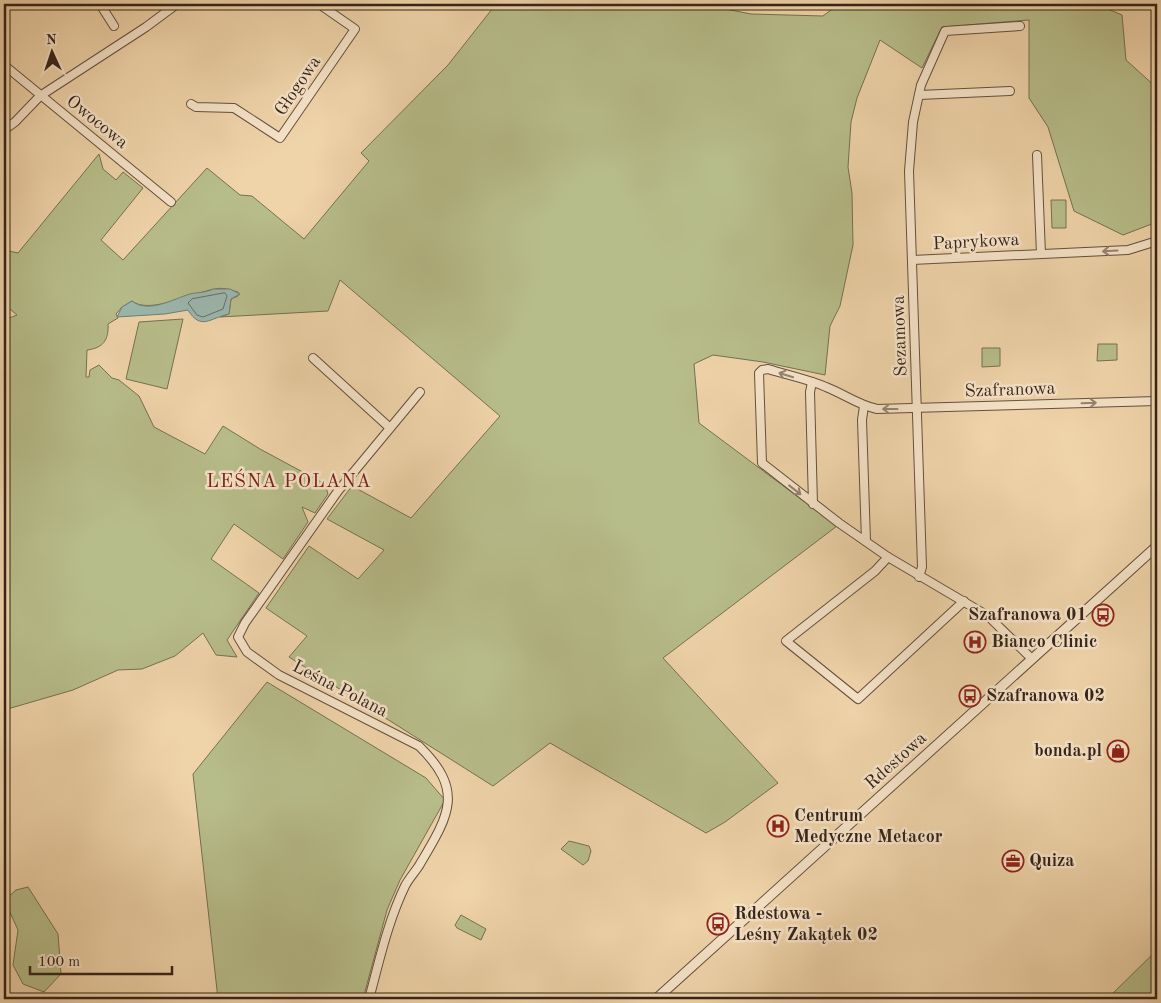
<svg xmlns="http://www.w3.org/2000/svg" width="1161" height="1003" font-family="'Old Standard TT',serif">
  <rect width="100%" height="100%" fill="#efd3a9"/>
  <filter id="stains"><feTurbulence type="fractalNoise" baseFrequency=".004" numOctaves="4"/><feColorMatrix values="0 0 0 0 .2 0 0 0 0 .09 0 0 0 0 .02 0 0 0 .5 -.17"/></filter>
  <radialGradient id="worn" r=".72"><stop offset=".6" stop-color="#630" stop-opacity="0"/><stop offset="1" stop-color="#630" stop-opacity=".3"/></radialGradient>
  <g fill="#b7bd8a" stroke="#767052">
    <path d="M496,4H700L751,14L823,16L839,4H1096L1122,15L1126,60L1157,88V222L1123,235L1074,211L1048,127L1029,98V20L942,27L922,68L880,40L857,98L851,122L848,167L852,193L853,245L840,306L830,326L825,375L763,362L713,355L694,364L699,423L837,526L663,658L778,783L725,822L706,833L550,743L493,786L289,657L307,636L266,608L309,546L358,579L384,550L327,519L352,486L411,518L500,416L340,280L328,311L220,317L229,314L231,299L238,296V292C230,290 223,287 215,289C195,292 149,315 132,301L122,307L116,314L118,318L108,324C109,340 103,348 87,350L86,377H89L90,370L99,365L112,378L119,380L139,396L154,427L205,454L223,426L260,449L325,484L328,494L315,513L302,507L308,522L283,559L234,524L211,559L259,593L227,640L237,657L216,655L203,633L175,656L142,669L118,670L73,690L4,710V320L17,315L10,309L4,310V250L18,253L99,154L103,169L116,180L123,172L143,188L101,240L123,260L207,168L240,195L252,196L304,239L369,161L361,153L448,65Z"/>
    <polygon points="1051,200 1066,200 1066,228 1052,228"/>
    <polygon points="183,319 167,389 126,379 139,322"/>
    <polygon points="1098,344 1117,344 1117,360 1097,361"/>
    <polygon points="982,348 1000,348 1000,366 982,367"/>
    <polygon points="267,682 426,778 445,800 400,880 387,910 363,999 218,999 193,774"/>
    <polygon points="569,841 589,846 591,851 588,861 583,865 561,849"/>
    <polygon points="28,887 58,934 61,974 44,992 23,984 13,965 18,930 8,908 7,898 16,890"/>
    <polygon points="461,915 486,929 481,940 457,928 455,925"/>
    <polygon points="1157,950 1157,997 1155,999 1107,999"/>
  </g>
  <path fill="#9bb7ae" stroke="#727c73" d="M213,289H230L240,294L231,299L229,314C210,318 201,331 188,310L165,314L117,317L122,307L132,301C148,314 173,299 190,294C199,292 205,293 213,289Z"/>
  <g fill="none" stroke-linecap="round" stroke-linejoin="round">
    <polygon stroke="#686e64" stroke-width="1" points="225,293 227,296 223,309 203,317 197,315 188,303 192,299"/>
    <g stroke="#64503e" stroke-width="10">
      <g id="minor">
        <polyline points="100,4 114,26"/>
        <polyline points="4,65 171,202"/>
        <polyline points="919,95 1010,91"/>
        <polyline points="191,104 196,107 234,108 280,138 355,29 319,4"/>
        <polyline points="4,130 15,122 40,96 146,27 177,4"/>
        <polyline points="1037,155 1041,254"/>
        <polyline points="912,260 1128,250 1157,241"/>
        <polyline points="313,358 390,428"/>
        <polyline points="812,382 810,392 813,504"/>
        <polyline points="864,406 862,420 866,541"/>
        <polyline points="888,557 875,571 786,641 858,699 964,601"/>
        <polyline points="919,577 922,567 909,171 913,122 921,85 945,31 1020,26"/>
        <path d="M1032,659L988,616L888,557L839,523L762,463L759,373L762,370L768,369C787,375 808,379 826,387C844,394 858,405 877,409L1157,401"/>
        <path d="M369,999C379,962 388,921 405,886C409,878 416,871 420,864C449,815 465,791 419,746L279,675L247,652L238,637L245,623L338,491L420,392"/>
      </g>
    </g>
    <g stroke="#64503e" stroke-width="11">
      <polyline id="tertiary" points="656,999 1157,546"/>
    </g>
    <use href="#minor" stroke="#f5e2c7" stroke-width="8"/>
    <use href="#tertiary" stroke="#f5e2c7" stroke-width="9"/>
  </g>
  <defs><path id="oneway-shaft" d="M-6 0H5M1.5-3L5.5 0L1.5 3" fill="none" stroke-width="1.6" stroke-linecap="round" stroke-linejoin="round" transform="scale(1.25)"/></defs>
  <g stroke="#958370">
    <use href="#oneway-shaft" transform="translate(1110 251) rotate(177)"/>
    <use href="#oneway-shaft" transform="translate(786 375) rotate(-163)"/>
    <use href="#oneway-shaft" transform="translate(1089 403) rotate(-2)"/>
    <use href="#oneway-shaft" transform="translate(890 409) rotate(180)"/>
    <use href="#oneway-shaft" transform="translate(795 490) rotate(38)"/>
  </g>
  <defs>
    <g id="bus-ring" transform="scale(1.125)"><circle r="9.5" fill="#f5e2c7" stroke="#8f2418" stroke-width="1.5"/><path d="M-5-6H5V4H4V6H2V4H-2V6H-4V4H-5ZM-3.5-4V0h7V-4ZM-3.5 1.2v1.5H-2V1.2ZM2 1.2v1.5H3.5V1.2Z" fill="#8f2418"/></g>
    <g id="hospital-ring" transform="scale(1.125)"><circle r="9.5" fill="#f5e2c7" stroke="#8f2418" stroke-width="1.5"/><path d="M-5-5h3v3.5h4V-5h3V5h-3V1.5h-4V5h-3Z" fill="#8f2418"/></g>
    <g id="shop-ring" transform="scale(1.125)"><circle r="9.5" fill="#f5e2c7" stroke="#8f2418" stroke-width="1.5"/><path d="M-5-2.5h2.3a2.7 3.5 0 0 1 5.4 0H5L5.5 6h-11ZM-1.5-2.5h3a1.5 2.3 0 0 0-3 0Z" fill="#8f2418"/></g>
    <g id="office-ring" transform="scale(1.125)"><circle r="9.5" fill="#f5e2c7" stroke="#8f2418" stroke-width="1.5"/><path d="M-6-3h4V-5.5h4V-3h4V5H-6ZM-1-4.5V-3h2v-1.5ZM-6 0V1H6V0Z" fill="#8f2418"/></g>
  </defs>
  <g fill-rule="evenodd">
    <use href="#bus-ring" x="1103" y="615"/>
    <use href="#hospital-ring" x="975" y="642"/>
    <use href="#bus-ring" x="970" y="696"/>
    <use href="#shop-ring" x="1118" y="751"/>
    <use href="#hospital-ring" x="778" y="826"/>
    <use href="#office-ring" x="1013" y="861"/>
    <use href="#bus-ring" x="718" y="924"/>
  </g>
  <g text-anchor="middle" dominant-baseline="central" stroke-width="5" stroke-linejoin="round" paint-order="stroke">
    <g font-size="18" fill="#35241a" stroke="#f5e2c7">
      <text transform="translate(298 86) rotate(-56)">Głogowa</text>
      <text transform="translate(97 122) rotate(39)">Owocowa</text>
      <text transform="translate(976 242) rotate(-3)">Paprykowa</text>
      <text transform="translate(900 336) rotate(-92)">Sezamowa</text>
      <text transform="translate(1010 390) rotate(-2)">Szafranowa</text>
      <text transform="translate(340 689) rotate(27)">Leśna Polana</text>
      <text transform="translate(896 761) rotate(-42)">Rdestowa</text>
    </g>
    <g font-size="18" font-weight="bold" fill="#35241a" stroke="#f5e2c7" text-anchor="start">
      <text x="1087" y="615" text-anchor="end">Szafranowa 01</text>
      <text x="991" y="642">Bianco Clinic</text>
      <text x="986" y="696">Szafranowa 02</text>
      <text x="1102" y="751" text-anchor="end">bonda.pl</text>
      <text x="794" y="816">Centrum<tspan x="794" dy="21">Medyczne Metacor</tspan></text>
      <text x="1029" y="861">Quiza</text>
      <text x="734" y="914">Rdestowa -<tspan x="734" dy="21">Leśny Zakątek 02</tspan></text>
    </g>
    <g font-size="19" letter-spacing="1" fill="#7a1f14" stroke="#f5e2c7">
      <text x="289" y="482">LEŚNA POLANA</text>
    </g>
  </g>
  <rect width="1161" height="1003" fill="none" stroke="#efd3a9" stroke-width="20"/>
  <rect x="5" y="5" width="1151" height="993" fill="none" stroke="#35241a" stroke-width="2.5"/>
  <rect x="10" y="10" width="1141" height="983" fill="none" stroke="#35241a"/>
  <g transform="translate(52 52) rotate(357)" stroke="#f5e2c7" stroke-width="4" paint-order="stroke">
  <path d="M0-4L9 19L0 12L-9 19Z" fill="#35241a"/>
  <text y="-8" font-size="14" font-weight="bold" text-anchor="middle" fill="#35241a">N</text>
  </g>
  <path d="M30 966v8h142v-8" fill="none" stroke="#35241a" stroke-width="2.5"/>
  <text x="38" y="966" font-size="15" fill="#35241a" stroke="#f5e2c7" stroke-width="4" paint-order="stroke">100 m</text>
  <rect width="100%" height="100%" filter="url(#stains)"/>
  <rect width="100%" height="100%" fill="url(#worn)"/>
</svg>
